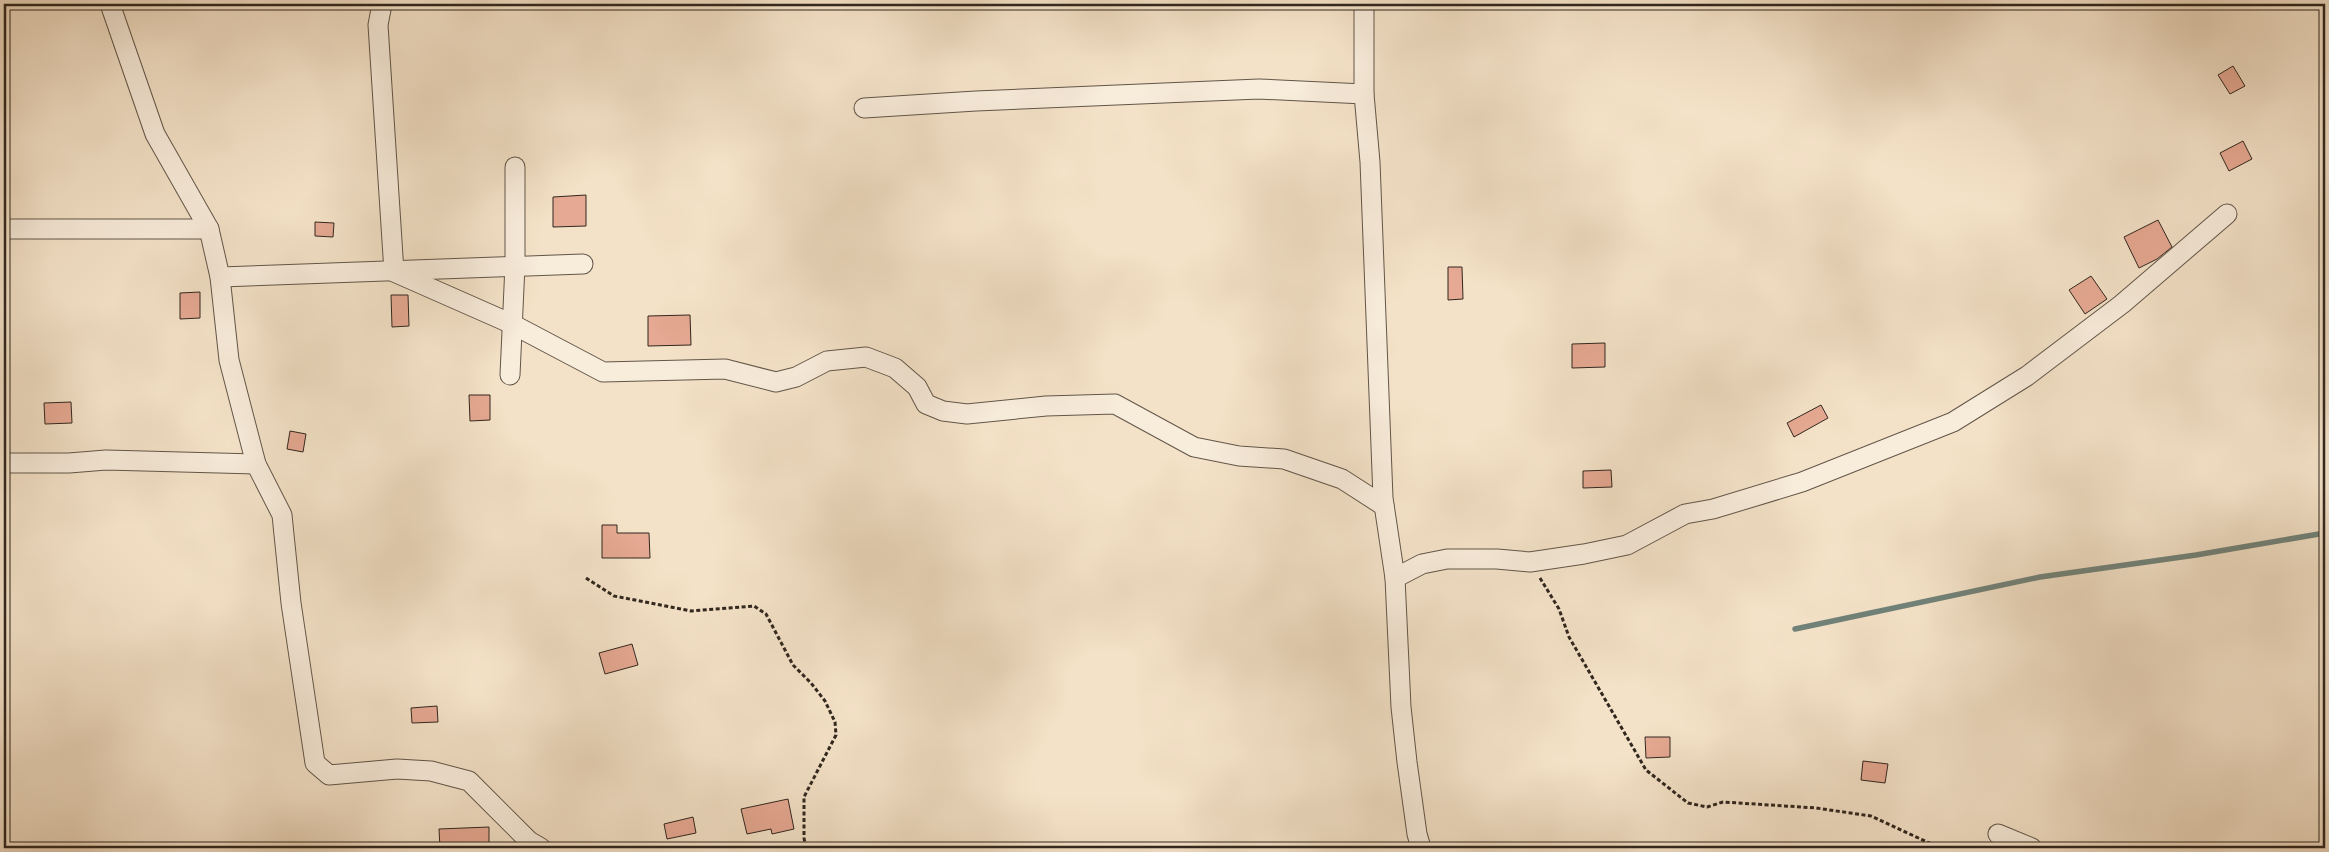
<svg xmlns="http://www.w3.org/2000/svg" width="2329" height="852" font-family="'Old Standard TT',serif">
  <rect width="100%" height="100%" fill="#f4e2c8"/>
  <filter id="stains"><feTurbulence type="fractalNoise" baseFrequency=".004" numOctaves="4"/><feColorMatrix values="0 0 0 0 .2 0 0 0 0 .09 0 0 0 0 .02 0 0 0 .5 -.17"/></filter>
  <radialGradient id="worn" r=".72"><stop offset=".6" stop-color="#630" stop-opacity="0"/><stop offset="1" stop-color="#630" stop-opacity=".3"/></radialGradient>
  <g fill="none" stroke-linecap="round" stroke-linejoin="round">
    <polyline stroke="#718279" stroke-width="5.5" points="1795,629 2040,577 2196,555 2325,533"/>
  </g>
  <g fill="#e6a993" stroke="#31271f">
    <polygon points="2233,66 2245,86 2230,94 2218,75"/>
    <polygon points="2243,141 2252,159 2229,171 2220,153"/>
    <polygon points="586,195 586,226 553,227 553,197"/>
    <polygon points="2158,220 2172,247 2157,259 2139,268 2124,237"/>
    <polygon points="315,222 334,223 333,237 315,236"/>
    <polygon points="1448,267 1462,267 1463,299 1448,300"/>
    <polygon points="2091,276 2107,299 2085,314 2069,290"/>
    <polygon points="200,292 200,318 180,319 180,293"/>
    <polygon points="391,295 408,295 409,326 392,327"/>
    <polygon points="690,315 691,345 648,346 648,316"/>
    <polygon points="1605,343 1605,367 1572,368 1572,344"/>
    <polygon points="469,395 490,395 490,420 470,421"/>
    <polygon points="71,402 72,423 45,424 44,403"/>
    <polygon points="1821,405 1828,418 1794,437 1787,423"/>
    <polygon points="290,431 306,434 303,452 287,449"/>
    <polygon points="1611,470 1612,487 1583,488 1583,471"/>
    <polygon points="602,525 617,525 617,533 649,533 650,558 602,558"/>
    <polygon points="632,644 638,665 605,674 599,653"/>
    <polygon points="437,706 438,722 412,723 411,708"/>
    <polygon points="1645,737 1670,737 1670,757 1646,758"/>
    <polygon points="1863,761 1888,764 1885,783 1861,780"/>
    <polygon points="788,799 794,829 772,834 771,829 747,834 741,809"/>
    <polygon points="693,817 696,833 667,839 664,824"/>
    <polygon points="489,827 489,848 440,848 439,829"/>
  </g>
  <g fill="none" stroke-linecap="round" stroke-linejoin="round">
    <g stroke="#625649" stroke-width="21">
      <g id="street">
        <polyline points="110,4 155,134 209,229 220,277 229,360 256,464 282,515 291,603 315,763 329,775 397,769 431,771 469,781 529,841 541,848"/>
        <polyline points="382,4 378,25 394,272 512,324 603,372 725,369 776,382 796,377 827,361 866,357 895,368 917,387 926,404 943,411 967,414 1046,406 1115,404 1194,447 1239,456 1284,459 1342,479 1384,506"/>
        <polyline points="1364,4 1364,94 1370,162 1383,498 1395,578 1401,707 1407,762 1417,834 1421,848"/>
        <polyline points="864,108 976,101 1259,89 1364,94"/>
        <polyline points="4,229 209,229"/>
        <polyline points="220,277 583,264"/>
        <polyline points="510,375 515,265 515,167"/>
        <polyline points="4,463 69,463 106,460 256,464"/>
        <polyline points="1395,578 1422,564 1447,559 1497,559 1530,562 1584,554 1627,545 1685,514 1713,509 1802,482 1953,422 2027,376 2122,304 2227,214"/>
        <polyline points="1998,834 2032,848"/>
      </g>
    </g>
    <g stroke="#31271f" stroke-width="3" stroke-dasharray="4 2.5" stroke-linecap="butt">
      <polyline points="586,578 614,596 691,611 754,606 766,614 793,665 811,683 825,701 835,722 836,735 804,797 804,838 806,848"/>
      <polyline points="1540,578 1559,609 1569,637 1646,770 1688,803 1707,807 1723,802 1816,808 1871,816 1940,848"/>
    </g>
    <use href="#street" stroke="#f8ecdb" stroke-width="19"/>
  </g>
  <rect width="2329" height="852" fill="none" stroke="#f4e2c8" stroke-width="20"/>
  <rect x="5" y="5" width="2319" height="842" fill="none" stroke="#31271f" stroke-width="2.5"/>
  <rect x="10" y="10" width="2309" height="832" fill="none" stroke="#31271f"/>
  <rect width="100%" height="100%" filter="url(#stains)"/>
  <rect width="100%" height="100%" fill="url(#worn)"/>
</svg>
